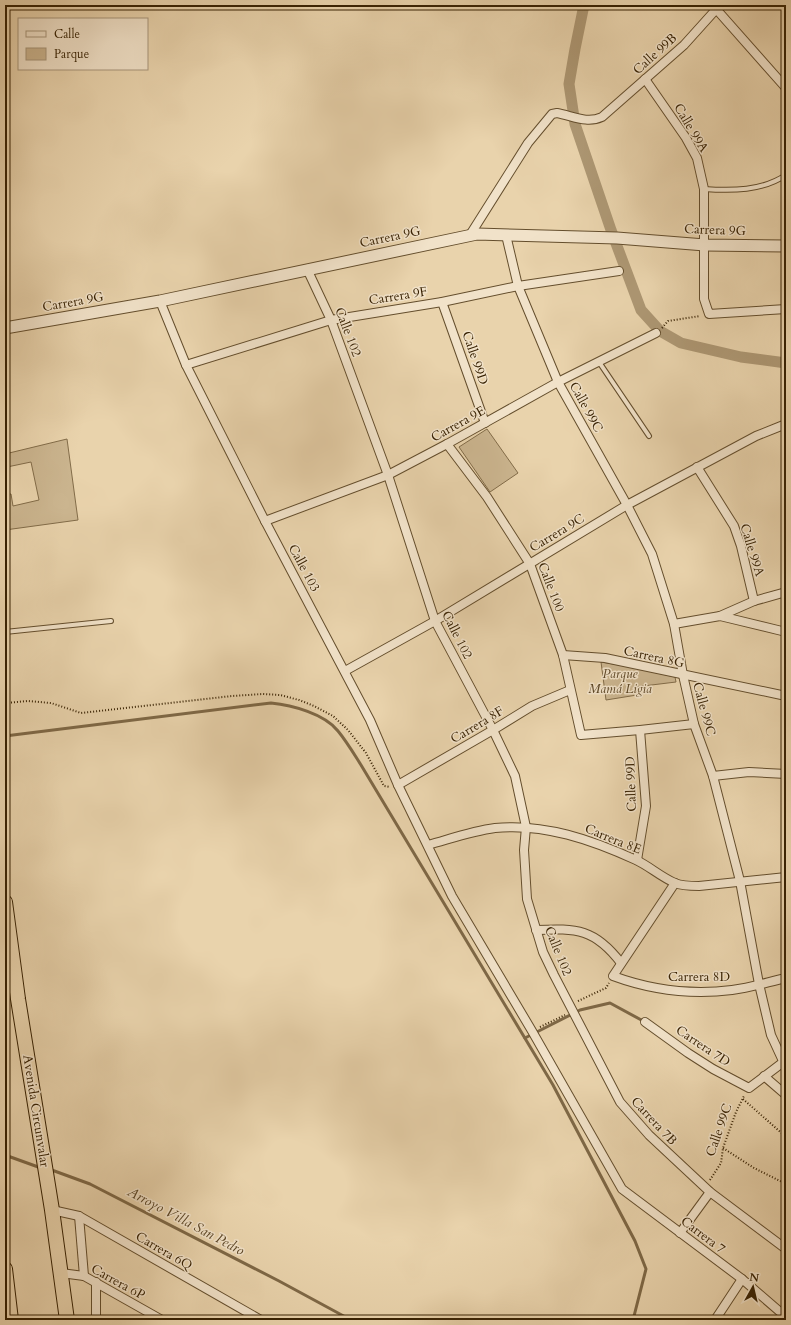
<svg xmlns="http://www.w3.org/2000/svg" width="791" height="1325" viewBox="0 0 791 1325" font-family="Cardo,serif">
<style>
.green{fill:#cbb58f;stroke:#826c49}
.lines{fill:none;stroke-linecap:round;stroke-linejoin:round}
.stream{stroke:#7e6846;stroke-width:3}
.canal{stroke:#ad9773;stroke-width:11}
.service-casing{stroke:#644e2d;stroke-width:6}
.minor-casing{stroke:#644e2d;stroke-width:10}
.tertiary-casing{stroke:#644e2d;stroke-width:13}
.trunk-casing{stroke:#382203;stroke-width:16}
.path{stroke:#382203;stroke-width:2;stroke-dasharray:1 2;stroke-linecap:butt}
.service{stroke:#f1e2c9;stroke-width:4}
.minor{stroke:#f1e2c9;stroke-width:8}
.tertiary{stroke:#f1e2c9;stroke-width:11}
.trunk{stroke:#e9d3ac;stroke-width:14}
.labels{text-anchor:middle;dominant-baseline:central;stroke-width:3;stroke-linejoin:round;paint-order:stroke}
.street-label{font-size:13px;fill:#382203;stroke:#f1e2c9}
.park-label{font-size:13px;font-style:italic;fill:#5d4726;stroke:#f1e2c9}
.water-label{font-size:14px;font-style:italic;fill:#5b4525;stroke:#f1e2c9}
</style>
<rect width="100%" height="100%" fill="#e9d3ac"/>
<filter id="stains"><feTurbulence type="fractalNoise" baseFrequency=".005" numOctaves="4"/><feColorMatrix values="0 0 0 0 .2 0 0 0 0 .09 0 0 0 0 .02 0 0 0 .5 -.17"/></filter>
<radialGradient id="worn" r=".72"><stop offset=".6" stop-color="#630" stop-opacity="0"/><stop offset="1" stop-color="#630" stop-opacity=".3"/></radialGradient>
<!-- green -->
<g class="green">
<polygon points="487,429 518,473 490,492 459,447"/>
<polygon points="67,439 78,520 5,530 5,494 11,494 13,506 39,500 31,462 7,467 9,483 5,484 5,454"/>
<polygon points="601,662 631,667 675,677 676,682 635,687 637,695 606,700"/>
</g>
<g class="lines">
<!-- stream -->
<g class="stream">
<path d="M5,736L271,703C292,705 325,714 338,731C347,742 354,754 361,765L553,1085L635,1241L646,1269L633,1320"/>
<polyline points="525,1038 580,1010 610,1003 645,1022"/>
<polyline points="5,1155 41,1168"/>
<polyline points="49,1169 90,1184 279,1281 351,1320"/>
</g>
<!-- canal -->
<polyline class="canal" points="584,5 575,49 569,84 575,124 611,230 641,310 660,331 681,343 741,357 786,363"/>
<defs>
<g id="service">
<path d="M704,189C732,191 762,191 786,175"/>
<polyline points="599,362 649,436"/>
<polyline points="5,632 111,621"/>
</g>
<g id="minor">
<polyline points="717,10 786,88"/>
<polyline points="645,79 686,138 697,158 704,189 704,299 709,314 786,309"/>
<path d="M470,235L528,143L552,114L557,113C573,116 587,124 602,117L684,45L720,5"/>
<polyline points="506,235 518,286 558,382 627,505 652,554 674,624 683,675 694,724 713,776 740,881 759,984 771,1035 783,1061"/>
<polyline points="307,269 331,320 388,475 435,621 493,730 515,776 526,827 524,850 527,899 543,952 554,975 620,1102 649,1135 710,1192 786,1249"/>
<polyline points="160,301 186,365 265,521 370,720 398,785 452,896 532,1031 622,1189 742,1279 786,1317"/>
<polyline points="442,302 485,423"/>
<polyline points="186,365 331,320 442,302 518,286 619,271"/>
<polyline points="447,444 487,497 530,564 563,655 581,735 640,730 694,724"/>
<polyline points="697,467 734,526 741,546 754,601"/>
<polyline points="265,521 388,475 447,444 558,382 656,333"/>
<polyline points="720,616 754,601 786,592"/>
<polyline points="674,624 720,616 786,632"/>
<polyline points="563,655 605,658 786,696"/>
<polyline points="345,671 435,621 627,505 756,436 786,424"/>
<polyline points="713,776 749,772 786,774"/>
<polyline points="398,785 493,730 532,706 570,690"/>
<path d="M428,845C450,839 472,831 495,828C544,823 592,840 636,860C649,866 661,877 675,883C682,886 691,886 699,886L786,877"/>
<polyline points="637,860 646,806 640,730"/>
<path d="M675,883L613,976C651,990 691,995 732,990C750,988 768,982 786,978"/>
<path d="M536,930C577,928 595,929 621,963"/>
<polyline points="645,1022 688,1053 713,1069 749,1088 786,1060"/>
<polyline points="764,1076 786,1095"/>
<polyline points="52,1210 79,1216 261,1320"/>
<polyline points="79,1216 84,1276"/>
<polyline points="680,1233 710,1192"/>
<polyline points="61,1273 84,1276 162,1320"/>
<polyline points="96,1282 96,1320"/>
<polyline points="715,1320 742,1279"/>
</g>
<polyline id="tertiary" points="5,328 160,301 477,234 617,238 705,245 786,246"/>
<g id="trunk">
<polyline points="5,902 18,999 52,1210 67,1320"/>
<polyline points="5,1269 11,1320"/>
</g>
</defs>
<!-- service casing -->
<use href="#service" class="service-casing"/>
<!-- minor casing -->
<use href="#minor" class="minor-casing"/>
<!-- tertiary casing -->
<use href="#tertiary" class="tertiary-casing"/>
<!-- trunk casing -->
<use href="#trunk" class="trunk-casing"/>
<!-- path -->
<g class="path">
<polyline points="662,328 668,321 700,316"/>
<polyline points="5,703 28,701 51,703 81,713 232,696 263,694 280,695 299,700 314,706 333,716 348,730 366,753 384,786 390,787"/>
<polyline points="578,1001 606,988 609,983"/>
<polyline points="540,1027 565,1015"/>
<polyline points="743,1099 786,1137"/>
<polyline points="723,1148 754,1168 786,1184"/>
<polyline points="710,1180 721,1163 723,1148 736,1112 744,1096"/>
</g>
<!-- service -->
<use href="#service" class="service"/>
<!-- minor -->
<use href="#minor" class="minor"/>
<!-- tertiary -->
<use href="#tertiary" class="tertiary"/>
<!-- trunk -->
<use href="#trunk" class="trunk"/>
</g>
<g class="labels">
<!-- street labels -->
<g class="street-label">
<text transform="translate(655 54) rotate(-42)">Calle 99B</text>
<text transform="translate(691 128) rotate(59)">Calle 99A</text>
<text transform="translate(715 230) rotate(2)">Carrera 9G</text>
<text transform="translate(390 237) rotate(-12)">Carrera 9G</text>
<text transform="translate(398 296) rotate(-9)">Carrera 9F</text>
<text transform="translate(73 302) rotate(-10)">Carrera 9G</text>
<text transform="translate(348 332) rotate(69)">Calle 102</text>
<text transform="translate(475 358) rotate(71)">Calle 99D</text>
<text transform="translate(586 407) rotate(61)">Calle 99C</text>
<text transform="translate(458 424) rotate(-29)">Carrera 9E</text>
<text transform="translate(557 533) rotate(-31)">Carrera 9C</text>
<text transform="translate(752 550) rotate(73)">Calle 99A</text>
<text transform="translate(304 568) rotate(62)">Calle 103</text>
<text transform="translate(551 587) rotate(69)">Calle 100</text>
<text transform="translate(457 635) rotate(63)">Calle 102</text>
<text transform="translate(654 657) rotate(12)">Carrera 8G</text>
<text transform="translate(704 709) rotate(75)">Calle 99C</text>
<text transform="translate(477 725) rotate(-31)">Carrera 8F</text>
<text transform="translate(631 784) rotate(-92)">Calle 99D</text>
<text transform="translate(613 839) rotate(22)">Carrera 8E</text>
<text transform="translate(558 951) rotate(68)">Calle 102</text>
<text x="699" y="977">Carrera 8D</text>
<text transform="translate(703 1046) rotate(34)">Carrera 7D</text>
<text transform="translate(36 1111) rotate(81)">Avenida Circunvalar</text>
<text transform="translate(654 1121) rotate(47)">Carrera 7B</text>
<text transform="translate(719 1130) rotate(-71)">Calle 99C</text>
<text transform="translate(703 1235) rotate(37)">Carrera 7</text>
<text transform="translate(164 1251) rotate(30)">Carrera 6Q</text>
<text transform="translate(118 1282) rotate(29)">Carrera 6P</text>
</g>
<!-- park labels -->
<g class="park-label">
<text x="620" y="674">Parque<tspan x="620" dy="15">Mamá Ligia</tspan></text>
</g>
<!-- water labels -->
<g class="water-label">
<text transform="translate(186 1221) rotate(28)">Arroyo Villa San Pedro</text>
</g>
</g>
<!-- margin -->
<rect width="791" height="1325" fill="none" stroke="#e9d3ac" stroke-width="20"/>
<rect x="6" y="6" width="779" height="1313" fill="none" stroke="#382203" stroke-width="2"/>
<rect x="10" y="10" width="771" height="1305" fill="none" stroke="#382203"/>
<!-- legend -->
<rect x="18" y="18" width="130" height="52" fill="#f1e2c9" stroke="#a7957a"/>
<rect x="26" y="31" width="20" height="6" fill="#f1e2c9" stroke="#a7957a"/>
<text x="54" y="38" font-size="12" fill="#382203">Calle</text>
<rect x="26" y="48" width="20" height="12" fill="#cbb58f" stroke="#a7957a"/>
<text x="54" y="58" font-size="12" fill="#382203">Parque</text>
<!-- north arrow -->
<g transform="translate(753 1287) rotate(8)" stroke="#f1e2c9" stroke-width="3" paint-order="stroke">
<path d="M0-3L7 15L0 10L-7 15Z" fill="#382203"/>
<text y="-6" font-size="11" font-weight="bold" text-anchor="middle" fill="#382203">N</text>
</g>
<rect width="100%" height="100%" filter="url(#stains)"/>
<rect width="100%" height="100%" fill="url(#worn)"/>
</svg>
